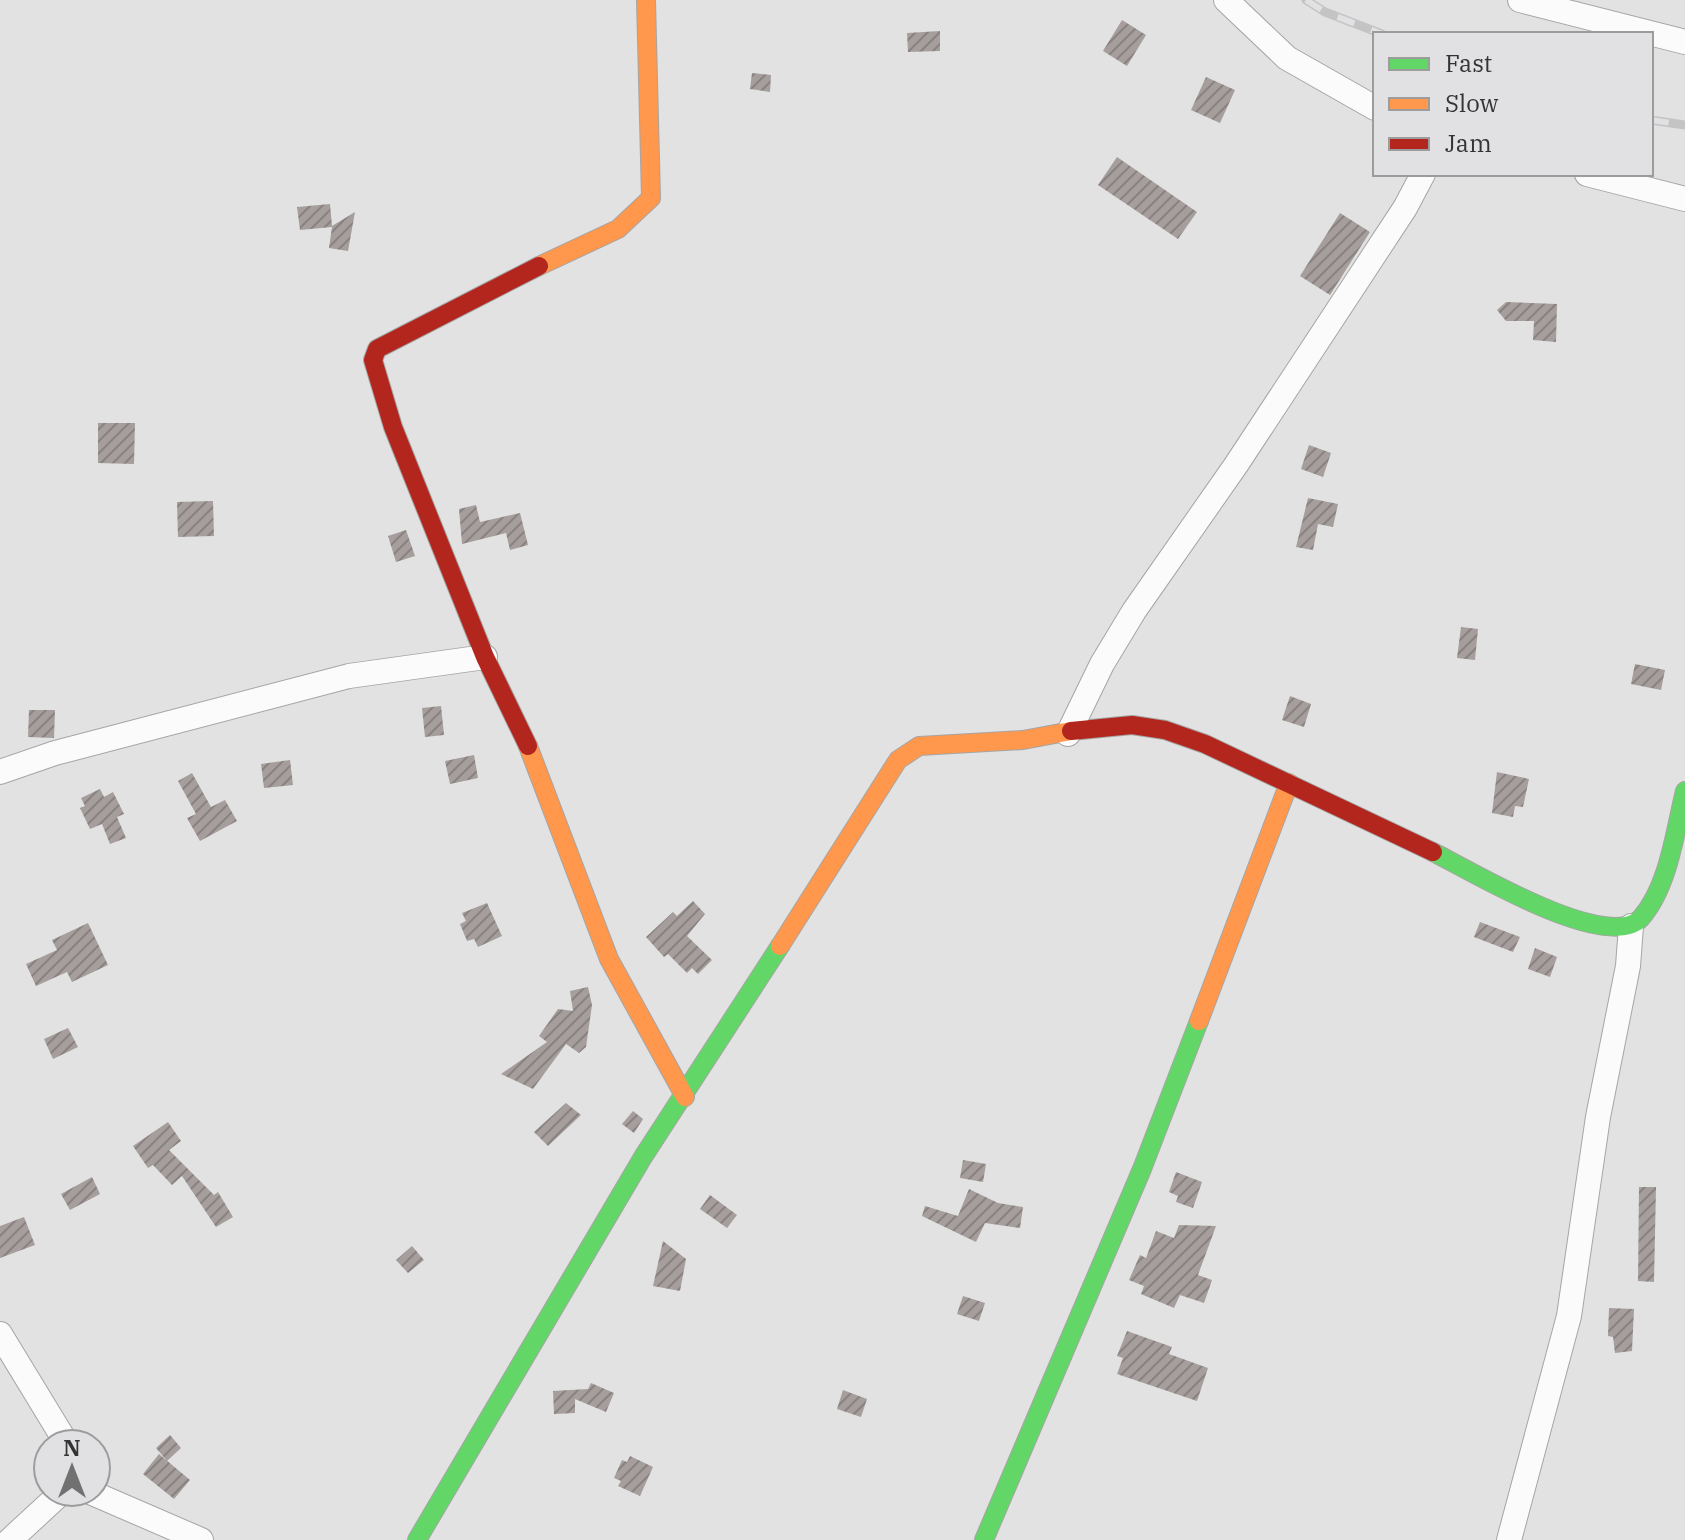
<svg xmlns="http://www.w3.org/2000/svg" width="1685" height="1540" viewBox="0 0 1685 1540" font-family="'IBM Plex Serif',serif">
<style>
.building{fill:url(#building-hatch)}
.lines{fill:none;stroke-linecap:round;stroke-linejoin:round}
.street-casing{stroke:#a5a5a5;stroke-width:26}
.fast-casing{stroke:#a5a5a5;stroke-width:20}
.slow-casing{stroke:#a5a5a5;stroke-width:20}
.jam-casing{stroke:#a5a5a5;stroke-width:20}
.street{stroke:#fbfbfb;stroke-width:24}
.fast{stroke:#63d668;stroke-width:18}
.slow{stroke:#ff974d;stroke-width:18}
.jam{stroke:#b3261e;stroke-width:18}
.rail-casing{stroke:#c4c4c5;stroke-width:9}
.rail{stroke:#e1e1e3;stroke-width:6;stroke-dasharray:18;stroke-linecap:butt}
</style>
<defs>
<pattern id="building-hatch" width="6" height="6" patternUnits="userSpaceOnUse" patternTransform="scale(2)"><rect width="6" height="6" fill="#a69e9c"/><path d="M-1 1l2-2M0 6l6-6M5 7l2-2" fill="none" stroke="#888280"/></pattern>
</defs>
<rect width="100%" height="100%" fill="#e2e2e2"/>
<!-- building -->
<g class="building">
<polygon points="1122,20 1146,35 1127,66 1103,51"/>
<polygon points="940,31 940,51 908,52 907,33"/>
<polygon points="752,73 771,75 770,92 750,89"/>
<polygon points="1206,77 1235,90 1220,123 1191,110"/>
<polygon points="1117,157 1197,212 1178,239 1098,185"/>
<polygon points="330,204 332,226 355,212 348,251 329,248 332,227 300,230 297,207"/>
<polygon points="1340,213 1370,232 1330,295 1300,276"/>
<polygon points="1506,302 1557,304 1556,342 1533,340 1534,321 1506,321 1497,310"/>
<polygon points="98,423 135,423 134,464 98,463"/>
<polygon points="1309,445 1331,453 1323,477 1301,469"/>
<polygon points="1308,498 1338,504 1333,527 1318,524 1313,550 1296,547"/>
<polygon points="213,501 214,536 178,537 177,502"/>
<polygon points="476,505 480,522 520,513 528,545 510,550 506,533 462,544 459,509"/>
<polygon points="406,530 415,556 396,562 388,536"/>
<polygon points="1461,627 1478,629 1475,660 1457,658"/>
<polygon points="1635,664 1665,670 1661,690 1631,684"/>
<polygon points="1290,696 1311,704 1304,727 1282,720"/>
<polygon points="441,706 444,735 425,737 422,708"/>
<polygon points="29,710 55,710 54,738 28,737"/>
<polygon points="474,755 478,778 450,784 445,761"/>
<polygon points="290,760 293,785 264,788 261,764"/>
<polygon points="1497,772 1529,779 1523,807 1515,806 1513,817 1492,813"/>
<polygon points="192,773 211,807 225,800 237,821 200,841 187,818 196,814 178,781"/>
<polygon points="100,789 104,797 113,792 124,814 117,817 126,838 110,844 102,824 90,829 80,808 85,806 81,798"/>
<polygon points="693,901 705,914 687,936 712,960 698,974 692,968 687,973 668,954 664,957 646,937 673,912 677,916"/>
<polygon points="487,903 502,936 478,947 474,939 467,941 460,924 466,921 462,913"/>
<polygon points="1480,922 1520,937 1513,952 1474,937"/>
<polygon points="88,923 108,965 72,982 67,972 36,986 26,964 57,950 52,940"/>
<polygon points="1535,948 1557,957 1550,977 1528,969"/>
<polygon points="588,987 592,1005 586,1047 579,1053 566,1044 533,1089 501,1074 547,1042 539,1036 558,1009 573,1011 570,991"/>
<polygon points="68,1028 78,1047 53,1059 44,1039"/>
<polygon points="566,1103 581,1115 548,1146 534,1132"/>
<polygon points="633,1111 643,1119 634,1133 622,1124"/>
<polygon points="168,1122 181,1141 169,1150 214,1195 218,1192 233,1217 216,1227 182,1176 172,1185 153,1165 148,1168 133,1146"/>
<polygon points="963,1160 986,1164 983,1182 960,1178"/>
<polygon points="1176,1172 1202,1182 1193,1208 1176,1202 1178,1196 1169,1192"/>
<polygon points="92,1177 100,1194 70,1210 61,1194"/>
<polygon points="1639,1187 1656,1187 1654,1282 1638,1281"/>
<polygon points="969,1189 998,1203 1023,1207 1020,1228 985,1223 976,1242 922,1216 925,1206 958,1216"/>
<polygon points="710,1195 737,1215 727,1228 700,1209"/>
<polygon points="24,1217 35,1245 0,1258 0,1226"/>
<polygon points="1179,1225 1216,1226 1198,1275 1212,1280 1204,1303 1180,1295 1174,1308 1141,1294 1144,1286 1129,1280 1140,1255 1146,1258 1156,1231 1174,1238"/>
<polygon points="663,1241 686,1259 680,1291 653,1286"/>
<polygon points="412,1246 424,1260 408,1273 396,1260"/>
<polygon points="963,1296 985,1303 979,1321 957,1314"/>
<polygon points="1609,1308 1634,1309 1632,1351 1615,1353 1613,1337 1608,1336"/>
<polygon points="1127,1331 1172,1347 1169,1354 1208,1368 1197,1401 1117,1374 1123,1358 1117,1356"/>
<polygon points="591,1383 614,1393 606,1412 575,1399 575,1413 554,1414 553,1391 588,1389"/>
<polygon points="843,1390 867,1399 861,1417 837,1409"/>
<polygon points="170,1435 181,1448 167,1461 156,1448"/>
<polygon points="159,1454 190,1480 174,1499 143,1474"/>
<polygon points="630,1456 653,1467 640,1496 618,1486 621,1481 614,1478 622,1460 627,1462"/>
</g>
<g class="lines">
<defs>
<g id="street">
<polyline points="1226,0 1287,58 1375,108"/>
<polyline points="1520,0 1685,42"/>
<polyline points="1587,174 1685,199"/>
<polyline points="1068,734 1102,664 1134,611 1236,465 1405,208 1423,174"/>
<polyline points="0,772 55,753 349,676 485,657"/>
<polyline points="0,1334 67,1444"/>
<polyline points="90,1492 201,1540"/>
<polyline points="10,1540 62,1492"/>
<polyline points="1509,1540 1569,1316 1598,1117 1628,966 1631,926"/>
</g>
<g id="fast">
<path d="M1433,852C1469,870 1608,954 1641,918C1669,886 1675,831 1685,791"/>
<polyline points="417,1540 643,1157 780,946"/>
<polyline points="984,1540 1142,1169 1199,1021"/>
</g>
<g id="slow">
<polyline points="539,266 618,229 651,198 646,0"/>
<polyline points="528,746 609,959 685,1097"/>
<polyline points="780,946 898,760 919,746 1023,740 1071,731"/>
<polyline points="1199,1021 1289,783"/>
</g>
<g id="jam">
<polyline points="1071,731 1132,725 1165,730 1205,744 1433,852"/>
<polyline points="528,746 485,657 393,427 373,360 377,349 539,266"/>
</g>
</defs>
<!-- street casing -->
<use href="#street" class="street-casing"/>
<!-- fast casing -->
<use href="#fast" class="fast-casing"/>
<!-- slow casing -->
<use href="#slow" class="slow-casing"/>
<!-- jam casing -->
<use href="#jam" class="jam-casing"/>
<!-- street -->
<use href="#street" class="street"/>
<!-- fast -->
<use href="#fast" class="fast"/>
<!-- slow -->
<use href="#slow" class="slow"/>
<!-- jam -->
<use href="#jam" class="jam"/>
<defs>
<g id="rail">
<polyline points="1306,0 1325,12 1382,34"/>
<polyline points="1651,120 1685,125"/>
</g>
</defs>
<!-- rail casing -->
<use href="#rail" class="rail-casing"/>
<!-- rail -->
<use href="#rail" class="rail"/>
</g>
<!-- legend -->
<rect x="1373" y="32" width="280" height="144" fill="#e1e1e3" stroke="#9c9c9d" stroke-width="2"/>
<rect x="1389" y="58" width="40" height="12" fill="#63d668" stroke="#9c9c9d" stroke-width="2"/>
<text x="1445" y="72" font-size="24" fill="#343435">Fast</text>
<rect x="1389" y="98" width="40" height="12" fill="#ff974d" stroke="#9c9c9d" stroke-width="2"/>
<text x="1445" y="112" font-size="24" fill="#343435">Slow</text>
<rect x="1389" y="138" width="40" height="12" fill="#b3261e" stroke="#9c9c9d" stroke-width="2"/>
<text x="1445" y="152" font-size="24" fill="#343435">Jam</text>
<!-- north arrow -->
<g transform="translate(72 1468)"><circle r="38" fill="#e1e1e3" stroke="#9c9c9d" stroke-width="2"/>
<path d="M0-6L14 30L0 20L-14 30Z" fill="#717172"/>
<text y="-12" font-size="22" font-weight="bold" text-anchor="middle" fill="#343435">N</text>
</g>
</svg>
